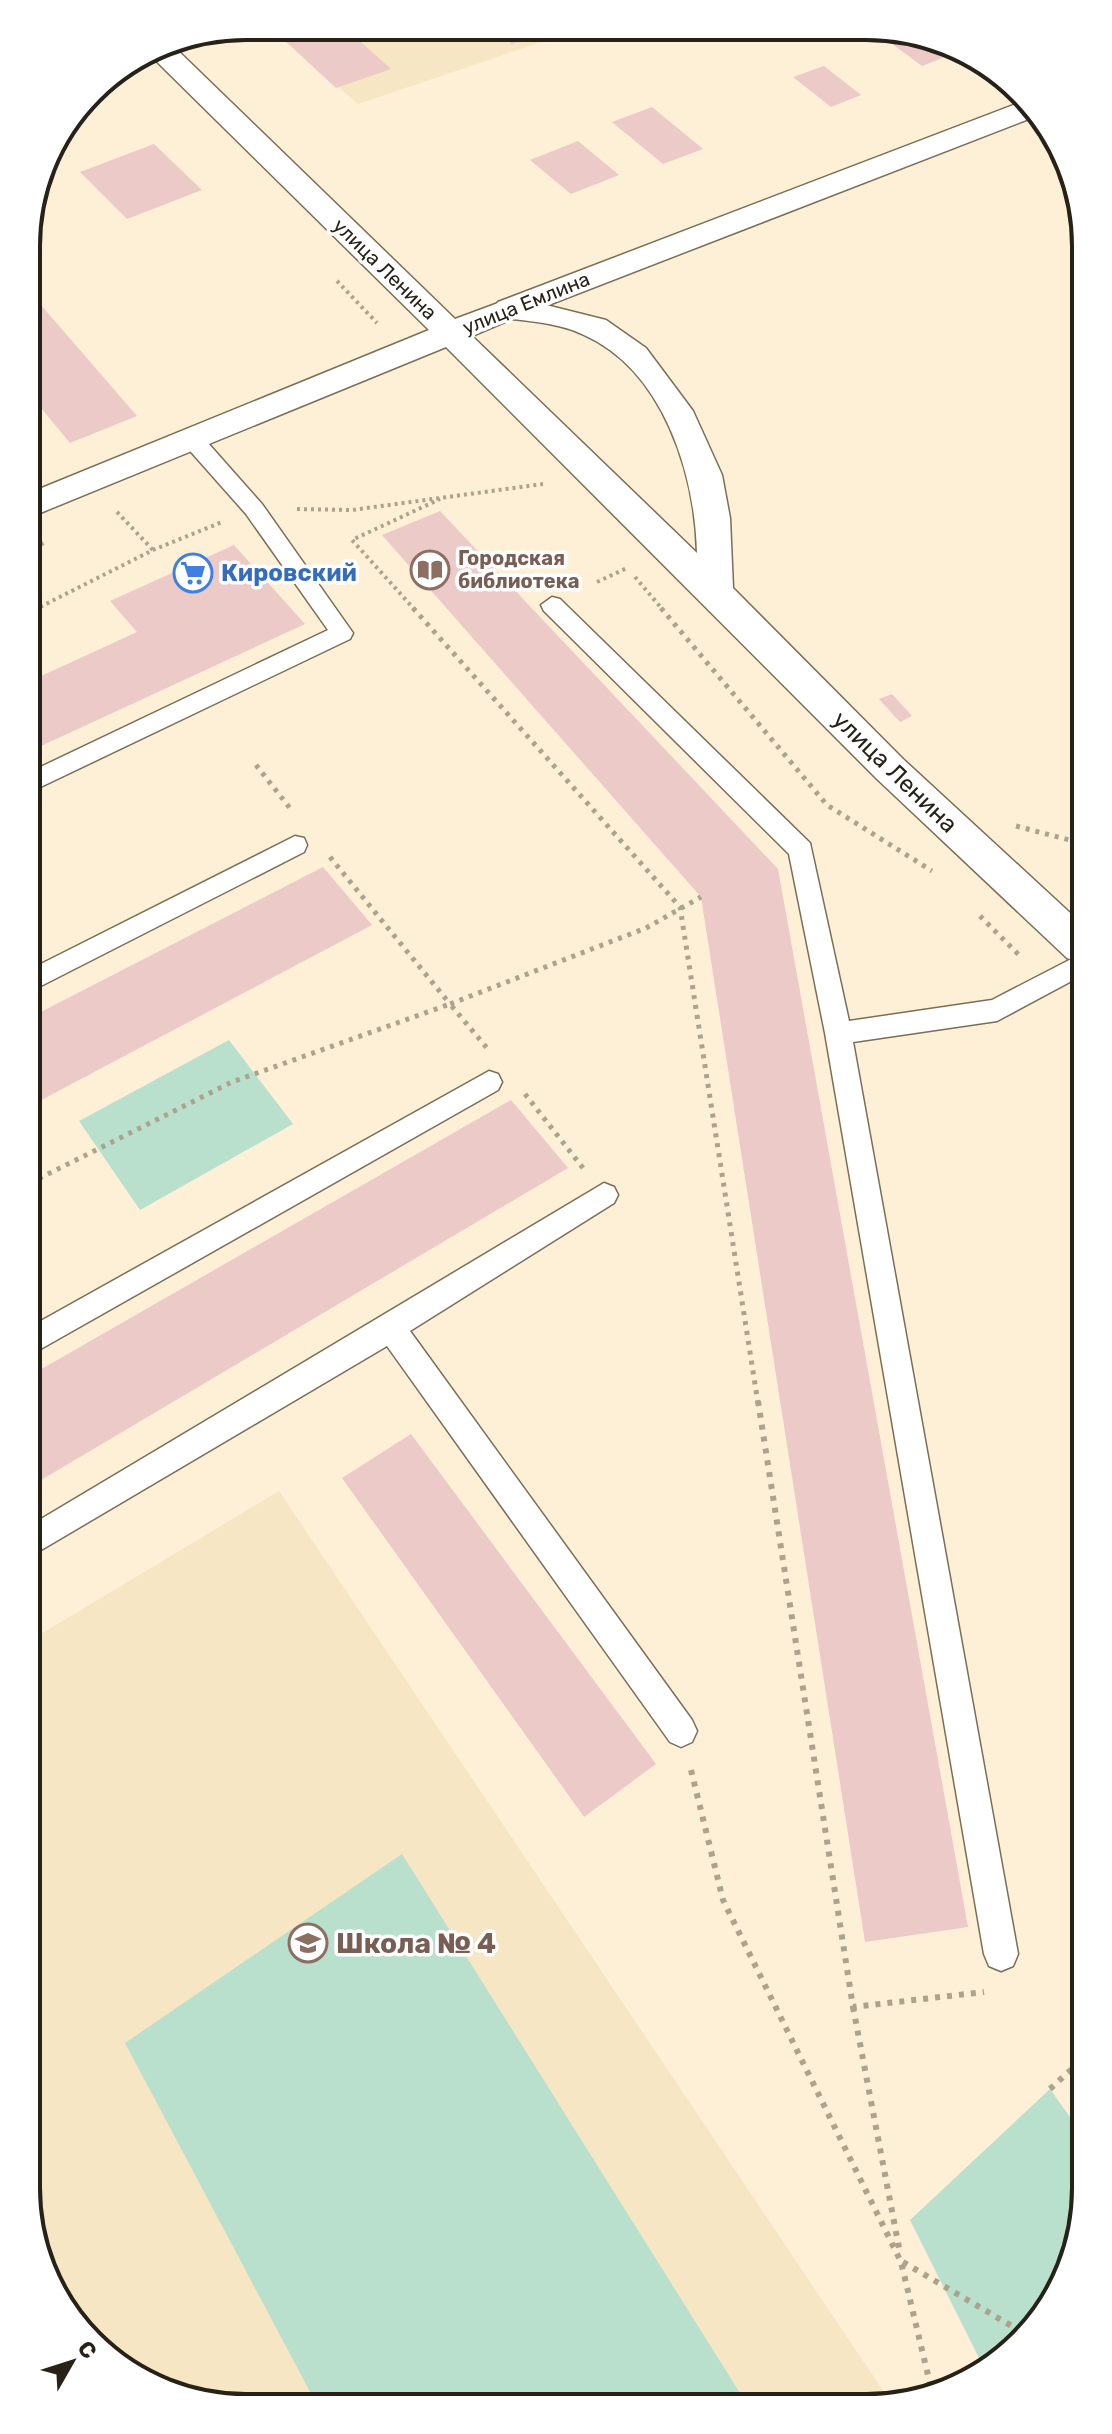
<svg xmlns="http://www.w3.org/2000/svg" width="1112" height="2434" viewBox="0 0 1112 2434" font-family="Rubik,sans-serif">
<style>
.built{fill:#f6e6c4}
.green{fill:#b9dfcd}
.building{fill:#ebcac8}
.lines{fill:none;stroke-linecap:round;stroke-linejoin:round}
.service-casing{stroke:#7a6e57;stroke-width:3}
.minor-casing{stroke:#7a6e57;stroke-width:3}
.tertiary-casing{stroke:#7a6e57;stroke-width:3}
.path-far2{stroke:#aca28e;stroke-width:4;stroke-dasharray:3 4;stroke-linecap:butt}
.path-far1{stroke:#aca28e;stroke-width:5;stroke-dasharray:4 6;stroke-linecap:butt}
.path{stroke:#aca28e;stroke-width:6;stroke-dasharray:5 7;stroke-linecap:butt}
.service{fill:#fff;fill-rule:evenodd}
.minor{fill:#fff;fill-rule:evenodd}
.tertiary{fill:#fff;fill-rule:evenodd}
.labels{text-anchor:middle;dominant-baseline:central;stroke-width:7;stroke-linejoin:round;paint-order:stroke}
.far-street-label{font-size:20px;fill:#272218;stroke:#fff}
.far-education-label{font-size:20px;font-weight:bold;fill:#785e54;stroke:#fff;text-anchor:start}
.shop-label{font-size:24px;font-weight:bold;fill:#366cbe;stroke:#fff;text-anchor:start}
.street-label{font-size:24px;fill:#272218;stroke:#fff}
.near-education-label{font-size:28px;font-weight:bold;fill:#785e54;stroke:#fff;text-anchor:start}
.rim{fill:none;stroke:#272218;stroke-width:4}
</style>
<rect width="100%" height="100%" fill="#fdf0d6"/>
<!-- built -->
<g class="built">
<polygon points="268,26 583,28 358,104"/>
<polygon points="279,1491 890,2401 204,2404 101,2353 34,2245 31,1640"/>
</g>
<!-- green -->
<g class="green">
<polygon points="229,1040 293,1124 140,1210 79,1121"/>
<polygon points="402,1854 745,2401 316,2403 125,2043"/>
<polygon points="1050,2089 1085,2138 1085,2202 1040,2322 986,2372 910,2220"/>
</g>
<!-- building -->
<g class="building">
<polygon points="269,26 344,27 391,69 336,88"/>
<polygon points="493,28 556,28 512,44"/>
<polygon points="912,32 935,43 955,53 922,66 888,41"/>
<polygon points="824,66 861,95 831,107 793,77"/>
<polygon points="652,107 703,149 663,164 612,122"/>
<polygon points="578,141 619,175 571,194 530,160"/>
<polygon points="154,144 202,190 127,219 80,172"/>
<polygon points="27,289 40,304 137,416 70,443 27,391"/>
<polygon points="440,511 778,869 968,1927 865,1942 701,897 382,535"/>
<polygon points="234,545 305,624 28,752 28,682 137,632 110,601"/>
<polygon points="892,694 912,716 900,722 879,699"/>
<polygon points="323,867 372,925 30,1106 29,1018"/>
<polygon points="511,1100 568,1168 31,1486 31,1375"/>
<polygon points="411,1434 656,1764 584,1817 342,1478"/>
</g>
<g class="lines">
<defs>
<g id="service">
<polygon points="192,432 200,434 262,504 353,633 350,639 28,793 28,773 328,630 246,514 184,444 181,439"/>
<polygon points="552,597 560,599 810,843 849,1021 992,1000 1081,954 1081,976 997,1021 853,1042 1018,1954 1013,1966 1001,1971 989,1966 984,1954 825,1033 789,854 544,611 541,605"/>
<polygon points="295,836 304,838 307,845 304,852 29,992 29,970"/>
<polygon points="489,1071 498,1074 502,1082 498,1090 30,1355 30,1327"/>
<polygon points="604,1183 614,1187 618,1195 614,1203 410,1331 692,1720 697,1731 692,1742 681,1747 670,1742 387,1346 31,1556 31,1525"/>
</g>
<polygon id="minor" points="1024,101 1034,117 520,316 509,319 498,316 493,309 498,302"/>
<path id="tertiary" d="M168,41L455,319L509,299L538,303L606,320L646,348L693,411L722,475L730,518L733,588L903,759L1081,923V963L1067,958L877,779L446,347L28,518L27,494L429,330L147,52ZM512,319C537,322 562,324 584,335C664,371 695,474 697,553L472,336Z"/>
</defs>
<!-- service casing -->
<use href="#service" class="service-casing"/>
<!-- minor casing -->
<use href="#minor" class="minor-casing"/>
<!-- tertiary casing -->
<use href="#tertiary" class="tertiary-casing"/>
<!-- path-far2 -->
<g class="path-far2">
<polyline points="337,281 377,323"/>
<polyline points="297,509 352,510 543,484"/>
<polyline points="117,512 153,550"/>
<polyline points="28,550 44,543"/>
<polyline points="635,577 663,610"/>
<polyline points="597,582 627,568"/>
<polyline points="34,610 153,550 222,522"/>
<polyline points="415,610 352,540 440,499"/>
</g>
<!-- path-far1 -->
<g class="path-far1">
<polyline points="413,608 680,907 758,1403"/>
<polyline points="661,608 827,805 932,871"/>
<polyline points="28,613 38,608"/>
<polyline points="256,765 293,812"/>
<polyline points="1016,826 1081,843"/>
<polyline points="330,857 450,1004 646,928 701,897"/>
<polyline points="980,916 1021,957"/>
<polyline points="1073,1009 1081,1017"/>
<polyline points="525,1094 583,1168"/>
<polyline points="30,1183 232,1082 450,1004 487,1048"/>
</g>
<!-- path -->
<g class="path">
<polyline points="758,1401 853,2007 984,1992"/>
<polyline points="691,1770 723,1900 901,2262 933,2396"/>
<polyline points="853,2007 900,2253"/>
<polyline points="1050,2089 1085,2057"/>
<polyline points="903,2262 1027,2335"/>
</g>
<!-- service -->
<use href="#service" class="service"/>
<!-- minor -->
<use href="#minor" class="minor"/>
<!-- tertiary -->
<use href="#tertiary" class="tertiary"/>
</g>
<!-- icons -->
<defs>
<symbol id="library-ring" viewBox="-11 -11 22 22"><circle r="9.5" fill="#fff" stroke="#8d6e63" stroke-width="1.5"/><path d="M-6-4Q-3-5.5-.7-3.5V5Q-3 3-6 4ZM6-4Q3-5.5 .7-3.5V5Q3 3 6 4Z" fill="#8d6e63"/></symbol>
<symbol id="supermarket-ring" viewBox="-11 -11 22 22"><circle r="9.5" fill="#fff" stroke="#3f7fe0" stroke-width="1.5"/><path d="M-6-5.5h2.5l.6 2H6L4.5 2H-2.5L-4.4-4H-6ZM-1.5 3.2a1.3 1.3 0 1 0 .1 0ZM3 3.2a1.3 1.3 0 1 0 .1 0Z" fill="#3f7fe0"/></symbol>
<symbol id="school-ring" viewBox="-11 -11 22 22"><circle r="9.5" fill="#fff" stroke="#8d6e63" stroke-width="1.5"/><path d="M0-5L7-2L0 1L-7-2ZM-4 1L0 2.5L4 1V4Q0 6-4 4Z" fill="#8d6e63"/></symbol>
</defs>
<g fill-rule="evenodd">
<use href="#library-ring" x="408" y="548" width="44" height="44"/>
<use href="#supermarket-ring" x="171" y="551" width="44" height="44"/>
<use href="#school-ring" x="286" y="1921" width="44" height="44"/>
</g>
<g class="labels">
<!-- far-street labels -->
<g class="far-street-label">
<text transform="translate(385 269) rotate(44)">улица Ленина</text>
<text transform="translate(526 303) rotate(-22)">улица Емлина</text>
</g>
<!-- far-education labels -->
<g class="far-education-label">
<text x="458" y="558">Городская<tspan x="458" dy="23">библиотека</tspan></text>
</g>
<!-- shop labels -->
<g class="shop-label">
<text x="221" y="573">Кировский</text>
</g>
<!-- street labels -->
<g class="street-label">
<text transform="translate(895 772) rotate(44)">улица Ленина</text>
</g>
<!-- near-education labels -->
<g class="near-education-label">
<text x="336" y="1943">Школа № 4</text>
</g>
</g>
<!-- crop -->
<path d="M0 0H1112V2434H0ZM246 40H866A206 206 0 0 1 1072 246V2188A206 206 0 0 1 866 2394H246A206 206 0 0 1 40 2188V246A206 206 0 0 1 246 40Z" fill="#fff" fill-rule="evenodd"/>
<path class="rim" d="M246 40H866A206 206 0 0 1 1072 246V2188A206 206 0 0 1 866 2394H246A206 206 0 0 1 40 2188V246A206 206 0 0 1 246 40Z"/>
<!-- north arrow -->
<g transform="translate(72 2362) rotate(51)" stroke="#ffffff" stroke-width="6" paint-order="stroke">
<path d="M0-6L14 30L0 20L-14 30Z" fill="#272218"/>
<text y="-12" font-size="22" font-weight="bold" text-anchor="middle" fill="#272218">С</text>
</g>
</svg>
